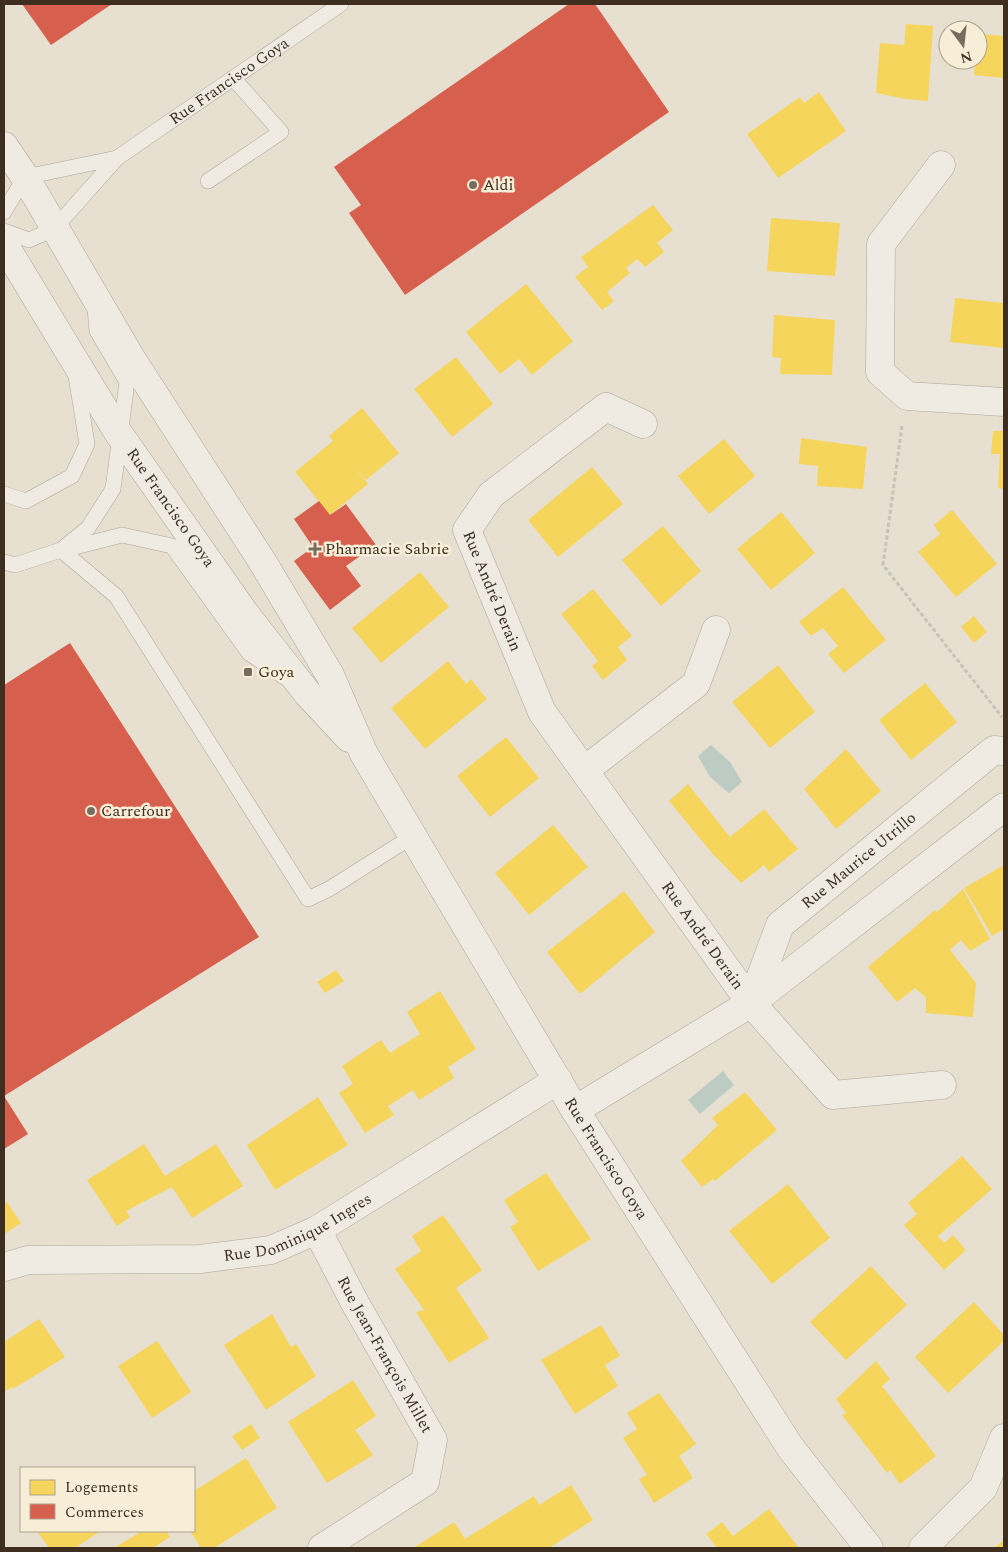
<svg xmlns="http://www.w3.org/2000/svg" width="1008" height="1552" viewBox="0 0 1008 1552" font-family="Spectral,serif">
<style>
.water{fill:#bcccc2}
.homes{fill:#f6d55c}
.shops{fill:#d6604d}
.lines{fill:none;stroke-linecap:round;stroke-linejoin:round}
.lane-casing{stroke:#ada599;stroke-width:16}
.street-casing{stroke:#ada599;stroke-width:29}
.path{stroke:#c8c2b9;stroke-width:3;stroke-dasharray:4 2.5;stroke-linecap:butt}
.lane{stroke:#efebe3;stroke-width:15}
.street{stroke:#efebe3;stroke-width:28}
.poi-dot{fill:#786c5e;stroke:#f7eed8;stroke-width:2}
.labels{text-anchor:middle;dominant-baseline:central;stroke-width:5;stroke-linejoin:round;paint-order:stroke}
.street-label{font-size:16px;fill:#3d2e20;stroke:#f7eed8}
.poi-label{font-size:16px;fill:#3d2e20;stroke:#f7eed8;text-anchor:start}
</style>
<rect width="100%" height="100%" fill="#e7e0d1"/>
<!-- water -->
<g class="water">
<polygon points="711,745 730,762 742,782 729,793 710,777 698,756"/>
<polygon points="723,1071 734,1085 700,1114 688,1100"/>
</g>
<!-- homes -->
<g class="homes">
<polygon points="906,24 933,26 928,101 906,99 876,93 880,43 904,45"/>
<polygon points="978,34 1004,36 1004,78 974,75 975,60 978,60"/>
<polygon points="819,92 846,131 778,178 747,134 800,97 804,103"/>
<polygon points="653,205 673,230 657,243 664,252 645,267 637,259 626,268 630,273 607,292 614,301 602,310 575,277 588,267 581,257"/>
<polygon points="771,218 840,223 835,276 767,271"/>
<polygon points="526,284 573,341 532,375 519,359 500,374 466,332"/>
<polygon points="955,298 1004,303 1004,348 950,342"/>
<polygon points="774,315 835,320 832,375 780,374 781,358 772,357"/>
<polygon points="456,357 493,404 452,437 414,389"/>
<polygon points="362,408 399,453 366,480 355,468 368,484 330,515 295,472 333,441 329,436"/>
<polygon points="993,431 1004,431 1004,489 998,488 1000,454 991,454"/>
<polygon points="801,438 867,447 863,489 817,486 818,466 799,464"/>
<polygon points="724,439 755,476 709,514 678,476"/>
<polygon points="592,467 623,504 558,557 528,520"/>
<polygon points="952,510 997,564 956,597 918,552 940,534 934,525"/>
<polygon points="781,512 815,553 771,590 737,549"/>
<polygon points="663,526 701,571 661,606 622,560"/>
<polygon points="420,572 449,607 381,663 352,628"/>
<polygon points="843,587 886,640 844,673 828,654 838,646 823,628 811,636 799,622"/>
<polygon points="593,589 632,636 618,647 627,660 603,680 592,666 598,661 561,614"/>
<polygon points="974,616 987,632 974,643 961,627"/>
<polygon points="448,661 466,684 471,679 487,699 425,749 391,708"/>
<polygon points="778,665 815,712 770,748 732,702"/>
<polygon points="925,683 957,722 911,760 879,720"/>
<polygon points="506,737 539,778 490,817 457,776"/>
<polygon points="846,749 881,791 836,829 804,789"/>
<polygon points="688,784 730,837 764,809 798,849 769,872 764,865 741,883 711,852 669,801"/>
<polygon points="553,825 588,867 529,915 495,873"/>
<polygon points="1004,865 1004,929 992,936 964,888"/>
<polygon points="963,889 990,939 970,951 961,940 950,950 976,983 973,1017 926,1013 926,998 915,988 897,1002 868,967 935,910 937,912"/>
<polygon points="624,891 655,932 580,994 547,952"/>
<polygon points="336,970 344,981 325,993 317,982"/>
<polygon points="440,991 476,1049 448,1067 454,1078 419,1100 413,1090 388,1106 394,1115 365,1133 339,1093 353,1084 342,1066 381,1040 390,1053 420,1034 407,1012"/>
<polygon points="745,1092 777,1130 715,1181 713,1179 702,1187 681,1161 718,1125 712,1118"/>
<polygon points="318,1097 348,1145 275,1190 247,1145"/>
<polygon points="144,1144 165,1176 216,1144 243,1186 192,1218 172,1187 126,1211 130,1217 117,1226 87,1180"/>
<polygon points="962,1156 992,1189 938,1236 944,1243 953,1235 966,1250 944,1270 904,1225 917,1214 908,1203"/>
<polygon points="546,1173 591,1239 538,1271 510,1227 518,1222 504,1200"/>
<polygon points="788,1184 830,1238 772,1284 729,1231"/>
<polygon points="7,1202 21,1223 4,1234 4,1204"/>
<polygon points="443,1215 482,1270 456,1288 489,1338 449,1363 416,1312 424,1310 395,1269 421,1251 412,1236"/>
<polygon points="871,1266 907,1305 846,1360 810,1322"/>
<polygon points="974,1302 1004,1335 1004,1341 948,1393 915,1357"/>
<polygon points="272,1314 291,1347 296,1344 316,1376 266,1410 224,1345"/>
<polygon points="39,1319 65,1357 13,1389 12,1387 4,1392 4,1342"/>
<polygon points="601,1325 620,1356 605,1365 618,1386 575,1414 541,1360"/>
<polygon points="157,1341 191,1392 152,1418 118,1366"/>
<polygon points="876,1361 890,1379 882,1386 936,1456 900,1484 890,1470 887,1473 842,1415 846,1413 836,1399"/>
<polygon points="353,1380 376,1416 355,1430 373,1455 327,1483 288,1422"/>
<polygon points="659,1393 696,1444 679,1456 693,1478 654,1503 639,1479 647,1475 623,1438 637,1429 627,1413"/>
<polygon points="251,1424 260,1438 242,1450 232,1436"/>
<polygon points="246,1458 277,1508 214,1548 201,1548 190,1531 194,1531 194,1491"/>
<polygon points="571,1485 593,1520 549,1548 413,1548 454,1522 465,1539 534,1496 539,1505"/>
<polygon points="769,1509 799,1548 717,1548 706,1534 722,1522 733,1536"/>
<polygon points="37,1531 99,1531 99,1532 75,1548 49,1548"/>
<polygon points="142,1531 166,1531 170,1537 153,1548 114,1548"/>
<polygon points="1004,1540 1004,1548 994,1548"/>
</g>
<!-- shops -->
<g class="shops">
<polygon points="22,4 112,4 51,45"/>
<polygon points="569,4 595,4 669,112 405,295 349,213 361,205 334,167"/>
<polygon points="319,501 330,515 346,504 376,545 346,566 361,586 330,610 294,561 313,547 294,519"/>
<polygon points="70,643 259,937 4,1096 28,1134 4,1149 4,685"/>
</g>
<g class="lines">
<defs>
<g id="lane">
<path id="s1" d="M117,158L341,4"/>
<polyline points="208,181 281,132 233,78"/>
<polyline points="4,212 25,177 117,158 54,229 29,240 4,231"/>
<polyline points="4,494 26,501 72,476 87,444 76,376"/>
<polyline points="67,549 122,535 172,546 249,653 286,678"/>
<polyline points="61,550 116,596 308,899 329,889 413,836"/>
<polyline points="4,562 15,565 61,550 88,528 113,489 127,382 97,331 95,308"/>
</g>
<g id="street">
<path id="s2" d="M4,146L25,177L131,358L262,561L330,675L364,754L575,1110L790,1447L869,1548"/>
<polyline points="941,165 881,244 880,372 907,396 1004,402"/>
<path id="s3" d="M4,244L119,434L246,615L308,694L349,738"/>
<path id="s4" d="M643,424L606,407L491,495L467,530L542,712L751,1003L833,1095L942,1085"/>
<polyline points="585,770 696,684 716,630"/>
<path id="s5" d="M751,1003L780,925L994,750L1004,751"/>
<polyline points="575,1110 751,1003 1004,807"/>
<path id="s6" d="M317,1230L355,1303L433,1440L425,1482L322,1548"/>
<path id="s7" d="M4,1267L28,1260L200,1259L271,1250L317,1230L558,1080"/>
<polyline points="923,1548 983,1488 1004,1438"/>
</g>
</defs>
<!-- lane casing -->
<use href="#lane" class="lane-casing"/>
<!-- street casing -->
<use href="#street" class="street-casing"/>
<!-- path -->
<polyline class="path" points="902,426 883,565 1002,717"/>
<!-- lane -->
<use href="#lane" class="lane"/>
<!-- street -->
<use href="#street" class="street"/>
</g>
<!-- markers -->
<g class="poi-dot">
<circle cx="473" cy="185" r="5"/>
<path d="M312.5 541.5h5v5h5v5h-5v5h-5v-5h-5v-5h5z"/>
<rect x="243" y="667" width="10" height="10" rx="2.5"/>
<circle cx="91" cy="811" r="5"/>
</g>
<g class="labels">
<!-- street labels -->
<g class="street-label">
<text stroke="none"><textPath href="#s1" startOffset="136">Rue Francisco Goya</textPath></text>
<text stroke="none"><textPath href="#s3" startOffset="312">Rue Francisco Goya</textPath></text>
<text stroke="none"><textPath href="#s4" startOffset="294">Rue André Derain</textPath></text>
<text stroke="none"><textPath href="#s5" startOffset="185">Rue Maurice Utrillo</textPath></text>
<text stroke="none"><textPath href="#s4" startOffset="700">Rue André Derain</textPath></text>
<text stroke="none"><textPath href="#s2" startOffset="1179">Rue Francisco Goya</textPath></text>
<text stroke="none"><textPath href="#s7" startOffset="301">Rue Dominique Ingres</textPath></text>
<text stroke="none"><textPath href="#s6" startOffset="142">Rue Jean-François Millet</textPath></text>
</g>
<!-- poi labels -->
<g class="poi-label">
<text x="483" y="185">Aldi</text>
<text x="325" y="549">Pharmacie Sabrie</text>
<text x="258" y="672">Goya</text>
<text x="101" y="811">Carrefour</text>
</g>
</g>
<!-- border -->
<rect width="1008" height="1552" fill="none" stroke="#3d2e20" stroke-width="10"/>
<!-- legend -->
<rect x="20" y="1467" width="175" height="65" fill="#f7eed8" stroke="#ada18e"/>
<rect x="30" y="1480" width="25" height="15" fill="#f6d55c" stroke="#ada18e"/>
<text x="65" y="1492" font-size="15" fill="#3d2e20">Logements</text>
<rect x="30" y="1504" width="25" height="15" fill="#d6604d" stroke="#ada18e"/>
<text x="65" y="1517" font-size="15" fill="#3d2e20">Commerces</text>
<!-- north arrow -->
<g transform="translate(963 45) rotate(165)"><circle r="24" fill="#f7eed8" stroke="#ada18e"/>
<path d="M0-4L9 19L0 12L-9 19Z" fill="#786c5e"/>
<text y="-8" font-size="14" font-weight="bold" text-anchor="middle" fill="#3d2e20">N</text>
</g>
</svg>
